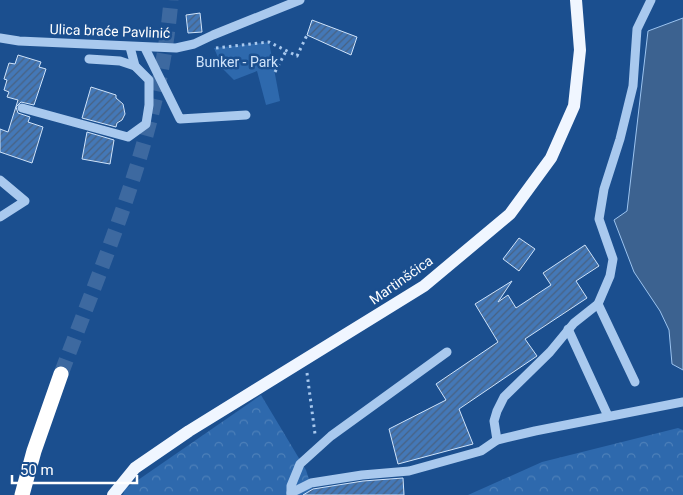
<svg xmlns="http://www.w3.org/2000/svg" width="683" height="495" viewBox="0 0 683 495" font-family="Roboto,sans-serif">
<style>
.forest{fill:url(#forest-crowns)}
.park{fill:#2e69ad}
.water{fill:#3c6290;stroke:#9cc4f0}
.building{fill:url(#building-hatch);stroke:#cfe3fa}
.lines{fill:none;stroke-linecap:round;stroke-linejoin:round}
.highway-tunnel{stroke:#3d69a0;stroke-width:15;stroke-dasharray:15 8;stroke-linecap:butt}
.path{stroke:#a9c9ee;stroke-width:3;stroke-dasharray:2.5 4;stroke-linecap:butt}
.minor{stroke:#a9c9ee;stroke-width:9}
.major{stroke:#f0f6ff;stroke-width:12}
.highway{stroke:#fff;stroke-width:15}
.labels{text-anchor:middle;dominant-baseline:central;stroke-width:5;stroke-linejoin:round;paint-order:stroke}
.street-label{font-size:14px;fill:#fff;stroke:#1b4f8f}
.park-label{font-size:14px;fill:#cfe3fa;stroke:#1b4f8f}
</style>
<defs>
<pattern id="forest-crowns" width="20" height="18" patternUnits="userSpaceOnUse" patternTransform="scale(1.25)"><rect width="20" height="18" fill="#2e69ad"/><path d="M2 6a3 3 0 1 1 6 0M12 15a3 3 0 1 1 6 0" fill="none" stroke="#4d80b9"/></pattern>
<pattern id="building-hatch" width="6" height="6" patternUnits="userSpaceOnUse" patternTransform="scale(1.25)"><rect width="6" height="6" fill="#4478b7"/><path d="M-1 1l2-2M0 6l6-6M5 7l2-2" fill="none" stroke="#486282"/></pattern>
</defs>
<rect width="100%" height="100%" fill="#1b4f8f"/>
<!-- forest -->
<g class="forest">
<polygon points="261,395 306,470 314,495 123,495 125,489"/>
<polygon points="678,428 683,430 683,495 468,495 542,462"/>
</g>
<!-- park -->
<polygon class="park" points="269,42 280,101 266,105 257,71 234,80 223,69 214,48"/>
<!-- water -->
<polygon class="water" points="683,18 683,370 672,364 669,330 660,311 634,272 614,220 627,211 648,31"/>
<!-- building -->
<g class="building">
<polygon points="200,13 202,32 188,33 186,15"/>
<polygon points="312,20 357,37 351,55 307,35"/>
<polygon points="18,55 41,62 39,67 46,69 34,105 21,102 16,107 18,113 30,117 28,122 43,127 32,163 0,152 0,129 8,132 18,100 7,97 9,92 4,90 7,80 4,79 9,63 15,64"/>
<polygon points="91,87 116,95 116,98 123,104 125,114 122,120 117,123 116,127 82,118"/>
<polygon points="87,132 114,140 110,164 82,159"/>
<polygon points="519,238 535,249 519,271 503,259"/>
<polygon points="585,245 599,266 576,281 587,298 525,339 537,356 459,409 473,444 398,464 389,429 446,400 436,384 498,342 475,304 512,281 498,302 508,295 516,308 551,285 543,273"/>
<polygon points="403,478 404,495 303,495 313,489 363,481"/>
</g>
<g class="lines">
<!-- highway-tunnel -->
<path class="highway-tunnel" d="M61,374C107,251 160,133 171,0"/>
<!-- path -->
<g class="path">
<polyline points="216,48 269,42 297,56 307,35"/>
<polyline points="275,72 286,51"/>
<polyline points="307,373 315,434"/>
</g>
<!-- minor -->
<g class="minor">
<polyline points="0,38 19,41 176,48 194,44 213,35 300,0"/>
<polyline points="130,47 135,66"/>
<polyline points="145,48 180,119 246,115"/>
<polyline points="22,108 128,137 146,124 149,105 149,80 135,66 120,61 89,59"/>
<polyline points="0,180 25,201 0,217"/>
<polyline points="598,304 635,382"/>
<polyline points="568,329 608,416"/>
<polyline points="497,440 494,421 497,411 504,397 550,352 574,323 598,304 610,276 613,259 599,219 604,189 620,139 633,86 637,29 651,0"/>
<polyline points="291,493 311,483 362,475 409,471 481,451 497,440 535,431 683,402"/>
<polyline points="291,495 291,486 300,464 331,436 447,352"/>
</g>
<!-- major -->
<polyline class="major" points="113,495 135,468 189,431 424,286 510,214 551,158 574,106 580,50 576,0"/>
<!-- highway -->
<polyline class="highway" points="22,495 34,451 61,374"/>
</g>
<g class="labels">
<!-- street labels -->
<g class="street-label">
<text transform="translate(110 31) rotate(2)">Ulica braće Pavlinić</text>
<text transform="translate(401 280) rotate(-35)">Martinšćica</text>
</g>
<!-- park labels -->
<g class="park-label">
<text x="237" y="62">Bunker - Park</text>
</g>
</g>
<!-- scale -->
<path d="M12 475v8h125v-8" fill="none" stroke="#ffffff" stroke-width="2.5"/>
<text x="20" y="475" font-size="15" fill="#ffffff" stroke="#1b4f8f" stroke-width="4" paint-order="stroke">50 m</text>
</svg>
